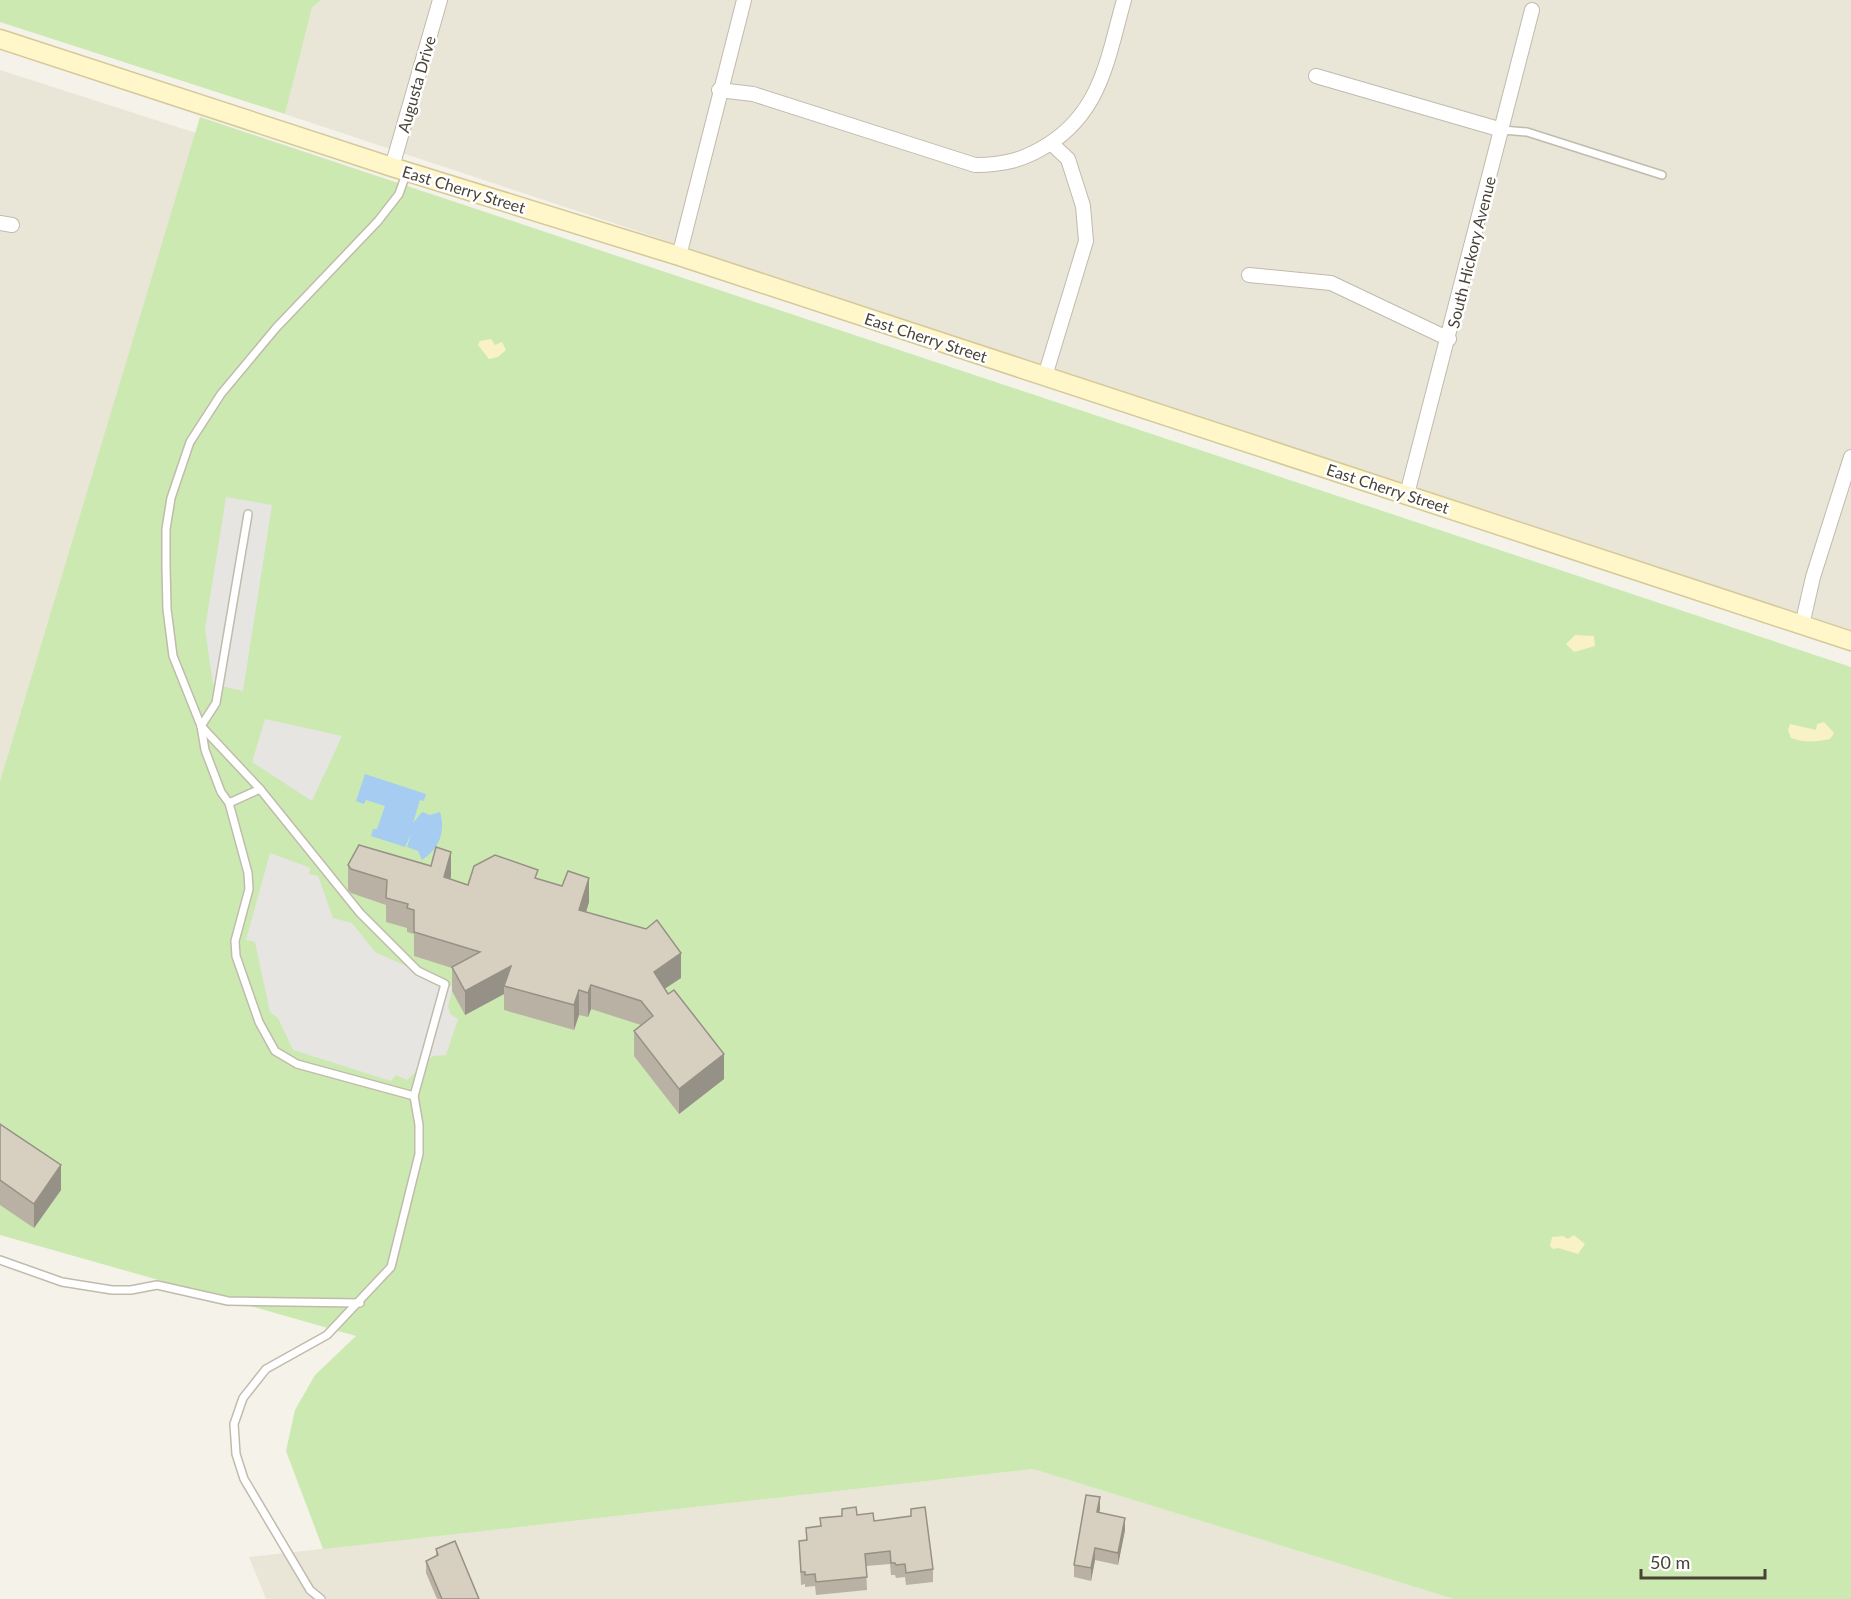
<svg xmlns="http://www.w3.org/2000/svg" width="1851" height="1599" viewBox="0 0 1851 1599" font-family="Lato,sans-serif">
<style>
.residential{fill:#e9e5d7}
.green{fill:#cce9b2}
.sand{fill:#f9f2c6}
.parking{fill:#e6e5e1}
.water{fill:#a6cdf1}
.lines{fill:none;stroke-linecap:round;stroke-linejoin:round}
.lane-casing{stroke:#c1bbac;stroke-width:10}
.street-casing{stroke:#c1bbac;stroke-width:16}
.secondary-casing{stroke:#d5c999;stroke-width:21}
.lane{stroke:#fff;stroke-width:7}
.street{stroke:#fff;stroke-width:14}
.secondary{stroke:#fff6c9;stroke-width:18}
.wall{fill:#b9b2a4}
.shaded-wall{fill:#969186}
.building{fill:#d7cfbf;stroke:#969186;stroke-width:1.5}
.labels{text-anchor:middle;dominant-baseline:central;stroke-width:5;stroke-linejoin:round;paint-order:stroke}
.street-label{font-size:16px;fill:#494337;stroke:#fff}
</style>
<rect width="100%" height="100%" fill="#f5f2e9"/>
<!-- residential -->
<g class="residential">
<polygon points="321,0 1851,0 1851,630 1155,403 285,114 312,8"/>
<polygon points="0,70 196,133 0,781"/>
<polygon points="1033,1469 1454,1599 266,1599 249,1557"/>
</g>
<!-- green -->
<g class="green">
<polygon points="0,0 321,0 312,8 285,114 0,22"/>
<polygon points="200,117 1851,667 1851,1599 1454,1599 1033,1469 323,1549 286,1451 295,1410 315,1375 356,1336 0,1235 0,781"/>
</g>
<!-- sand -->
<g class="sand">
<polygon points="491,339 495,345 502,342 506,350 498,357 489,359 478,345 480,341"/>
<polygon points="1575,635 1594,636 1595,646 1574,652 1566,644"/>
<path d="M1824,722L1834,733L1830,739C1816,742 1805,743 1791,738L1788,730L1790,724L1816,730L1817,724Z"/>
<polygon points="1574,1235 1585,1244 1578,1254 1558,1248 1553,1249 1550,1246 1552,1237 1563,1236 1568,1239"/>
</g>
<!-- parking -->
<g class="parking">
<polygon points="226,497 272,505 243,691 213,684 205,629"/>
<polygon points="265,719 342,736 312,801 252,762"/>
<polygon points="270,853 311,868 308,874 318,876 333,918 352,923 375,952 453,987 448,1006 450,1014 458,1019 446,1055 433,1056 407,1080 396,1075 391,1081 293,1050 278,1018 270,1012 255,942 246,940"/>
</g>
<!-- water -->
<path class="water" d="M365,774L426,794L424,801L420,800L413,823L422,812L430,815L440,812C446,832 439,849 422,860L418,851L407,847L411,834L405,847L371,836L373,829H377L385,806L366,800L364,804L356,801Z"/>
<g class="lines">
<defs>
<g id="lane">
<polyline points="1502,130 1527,132 1662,175"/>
<polyline points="201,726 216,703 248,514"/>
<polyline points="201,726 260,789"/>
<polyline points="229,803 260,789 360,913 418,971 445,984 414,1096 297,1064 275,1051 259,1022 236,956 235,941 249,889 248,873 229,803 221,792 205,750 201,726 173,656 167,609 166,566 166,529 171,498 190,442 221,394 276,328 378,221 399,194 407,171"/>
<polyline points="0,1260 62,1282 112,1290 131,1290 157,1285 228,1301 360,1303"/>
<polyline points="321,1599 310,1590 244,1479 236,1454 234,1424 243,1398 266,1369 327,1335 391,1267 419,1154 419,1125 414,1096"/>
</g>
<g id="street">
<polyline points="1316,76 1502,130"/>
<path d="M719,90L753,94L975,165C1004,165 1024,160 1049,144C1102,110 1108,56 1124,0"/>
<polyline points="392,167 440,0"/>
<polyline points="0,223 12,225"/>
<polyline points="679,256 744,0"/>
<polyline points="1249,275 1331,283 1449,339"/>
<polyline points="1045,376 1086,241 1083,206 1068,159 1051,143"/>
<polyline points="1407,494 1532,10"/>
<polyline points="1802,625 1813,577 1851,457"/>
</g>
<polyline id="secondary" points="0,39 392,167 679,256 1851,641"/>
</defs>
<!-- lane casing -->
<use href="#lane" class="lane-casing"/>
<!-- street casing -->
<use href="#street" class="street-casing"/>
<!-- secondary casing -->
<use href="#secondary" class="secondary-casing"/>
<!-- lane -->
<use href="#lane" class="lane"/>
<!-- street -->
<use href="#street" class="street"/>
<!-- secondary -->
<use href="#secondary" class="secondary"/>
</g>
<!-- wall -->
<g class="wall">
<polygon points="348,865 431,866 451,876 450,879 468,885 538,879 589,902 586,912 681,978 665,988 724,1079 679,1114 634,1056 634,1031 641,1025 591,1009 588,1017 579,1015 574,1030 504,1010 504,994 465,1015 452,991 452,968 414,956 414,934 407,932 407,928 386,922 386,905 351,893 348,890"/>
<polygon points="0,1124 61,1190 34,1228 0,1205"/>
<polygon points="842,1509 874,1521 911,1516 911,1509 933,1569 933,1582 906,1585 905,1577 896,1578 895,1575 891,1575 890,1564 866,1566 867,1590 816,1595 815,1586 805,1587 805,1584 801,1585 799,1541 806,1540 806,1528 820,1526 820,1518 842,1516"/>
<polygon points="1100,1509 1099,1512 1125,1530 1118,1565 1095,1560 1091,1581 1074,1577 1074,1565"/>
<polygon points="436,1549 479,1599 437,1599 426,1573 426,1561 436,1556"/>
</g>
<!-- shaded-wall -->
<g class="shaded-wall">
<polygon points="451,852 451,876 444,901 444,877"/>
<polygon points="589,878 589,902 579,935 579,910"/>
<polygon points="681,953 681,978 654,996 654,972"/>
<polygon points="511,966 504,986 504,994 465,1015 465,991"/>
<polygon points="591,985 591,1009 588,1017 588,993"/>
<polygon points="579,990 579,1015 574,1030 574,1005"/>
<polygon points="724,1054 724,1079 679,1114 679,1089"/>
<polygon points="61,1165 61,1190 34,1228 34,1204"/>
<polygon points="1100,1497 1100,1509 1097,1524 1097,1512"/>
<polygon points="1125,1518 1125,1530 1118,1565 1118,1553"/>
<polygon points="1095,1548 1095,1560 1091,1581 1091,1568"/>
</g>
<!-- building -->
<g class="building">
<polygon points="359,845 431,866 436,847 451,852 444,877 468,885 474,866 495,855 538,870 535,878 562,886 568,871 589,878 579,910 646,929 657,920 681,953 654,972 668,994 674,990 724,1054 679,1089 634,1031 653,1016 641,1001 591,985 588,993 579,990 574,1005 504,986 511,966 465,991 452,967 480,952 414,932 414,910 407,908 408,904 386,898 387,880 351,869 348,865"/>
<polygon points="0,1124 61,1165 34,1204 0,1180"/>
<polygon points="1086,1495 1100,1497 1097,1512 1125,1518 1118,1553 1095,1548 1091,1568 1074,1565"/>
<polygon points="856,1507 857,1515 873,1513 874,1521 911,1516 911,1509 925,1507 933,1569 906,1573 905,1564 896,1565 895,1563 891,1563 890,1551 865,1554 867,1577 816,1582 815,1574 805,1575 805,1572 801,1572 799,1541 807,1540 806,1528 821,1526 820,1518 842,1516 842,1509"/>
<polygon points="455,1541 479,1599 442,1599 426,1561 438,1555 436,1549"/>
</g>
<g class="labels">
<!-- street labels -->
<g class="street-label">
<text transform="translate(416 84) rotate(-74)">Augusta Drive</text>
<text transform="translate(464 189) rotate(17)">East Cherry Street</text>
<text transform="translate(1471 252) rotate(-76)">South Hickory Avenue</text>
<text transform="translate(926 337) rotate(18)">East Cherry Street</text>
<text transform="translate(1388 488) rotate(18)">East Cherry Street</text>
</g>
</g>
<!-- scale -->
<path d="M1641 1569v9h124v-9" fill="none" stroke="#494337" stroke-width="3"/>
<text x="1650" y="1569" font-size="18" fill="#494337" stroke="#ffffff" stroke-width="4.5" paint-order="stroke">50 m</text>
</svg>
